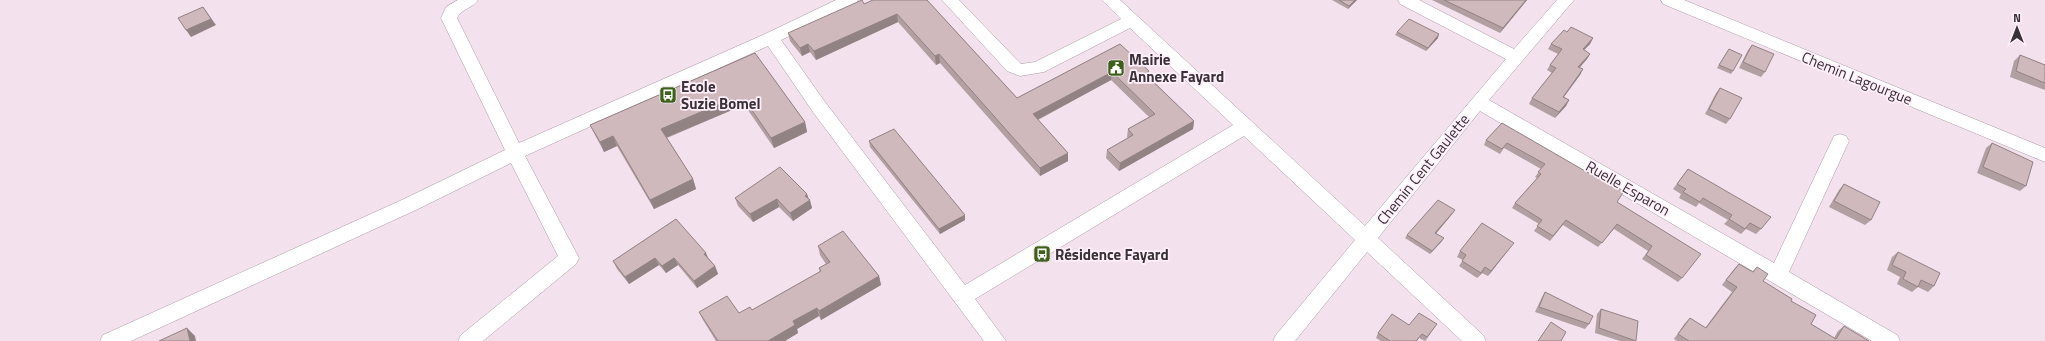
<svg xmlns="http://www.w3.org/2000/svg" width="2045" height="341" viewBox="0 0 2045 341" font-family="'Titillium Web',sans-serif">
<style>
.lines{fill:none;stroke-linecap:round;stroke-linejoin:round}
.street-casing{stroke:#ab9aa6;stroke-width:1}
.street{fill:#fff;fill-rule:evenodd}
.wall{fill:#b29fa2}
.shaded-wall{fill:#918284}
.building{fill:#cfb9bc;stroke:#918284}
.labels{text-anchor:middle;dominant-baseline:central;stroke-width:3.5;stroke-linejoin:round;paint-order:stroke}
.poi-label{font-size:15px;font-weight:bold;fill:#383136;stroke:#feeffa;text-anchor:start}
.street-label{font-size:15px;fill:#383136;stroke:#feeffa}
</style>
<rect width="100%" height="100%" fill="#f3e1ee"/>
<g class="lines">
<defs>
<g id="street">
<path d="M458,0H478C473,8 461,9 457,18L519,143L765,34L836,0H858L856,4L781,40L825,102L965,285L1233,125L1130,28L1044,72L1020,76L1007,71L942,0H959L1021,64L1035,62L1121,19L1102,0H1120L1365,226L1506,59L1400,4L1398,0H1419L1514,49L1557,0H1574L1489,100L1774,263L1834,136L1840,134L1846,136L1849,141L1789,272L1897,335L1900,341H1872L1480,111L1378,238L1483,335L1486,341H1462L1367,252L1295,341H1273L1276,335L1355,240L1244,136L975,299L1006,341H984L813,112L768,46L525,156L579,258L576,264L483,341H458L461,335L558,256L511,163L418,209L131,341H100L103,335L404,199L505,150L441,18L446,7Z"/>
<polygon points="1661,0 1684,0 2045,148 2045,162 1663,4"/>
</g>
</defs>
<!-- street casing -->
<use href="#street" class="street-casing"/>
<!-- street -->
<use href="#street" class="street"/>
</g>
<!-- wall -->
<g class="wall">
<polygon points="927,0 1017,98 1120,44 1149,77 1194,121 1193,129 1119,171 1106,158 1107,150 1128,138 1127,137 1128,129 1149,117 1111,80 1038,120 1068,153 1068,161 1040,176 940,63 936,65 898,22 816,60 810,52 802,56 790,41 788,33 864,4"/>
<polygon points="1332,0 1357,0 1348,9"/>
<polygon points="1432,0 1527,0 1500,33"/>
<polygon points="1397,32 1438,38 1426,51 1395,35"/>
<polygon points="1567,32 1593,38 1590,44 1584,50 1590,54 1587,59 1579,68 1583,69 1580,75 1564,97 1569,100 1566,106 1555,118 1529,104 1532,98 1552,73 1547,70 1550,65 1558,54 1548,49 1551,44"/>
<polygon points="1752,45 1765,72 1761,77 1739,68 1748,50"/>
<polygon points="1729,49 1733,71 1731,74 1717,68"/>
<polygon points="755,53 805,122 807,132 774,148 748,110 732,110 667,138 693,179 696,189 654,209 617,146 604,152 595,135 590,125"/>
<polygon points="2020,55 2045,65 2045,90 2010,77 2014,61"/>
<polygon points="1720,88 1730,119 1726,124 1705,114 1716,93"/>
<polygon points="1502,123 1617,202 1682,278 1678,282 1642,259 1648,251 1614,229 1598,247 1563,225 1550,241 1534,231 1539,224 1512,208 1515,203 1537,178 1535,177 1541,169 1504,148 1500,154 1484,145 1486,140"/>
<polygon points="869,141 965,220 940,234 870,147"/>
<polygon points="1992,143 2026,186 2020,191 1977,173 1986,148"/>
<polygon points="1688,169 1761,229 1756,234 1746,229 1741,234 1724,224 1728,220 1699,203 1696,207 1679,198 1681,194 1673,189"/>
<polygon points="1844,184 1871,220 1865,225 1829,207 1839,190"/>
<polygon points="807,194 812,208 793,221 779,207 753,222 738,206 735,198"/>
<polygon points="1453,213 1436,233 1442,241 1430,254 1405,238 1407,235"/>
<polygon points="676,219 715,266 718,274 697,288 678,265 666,273 659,265 629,284 617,269 613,261"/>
<polygon points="818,246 879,276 881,285 821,320 819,316 797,329 798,333 785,341 716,341 703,320 699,312 739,313 752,310 820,272 819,268 826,264 820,255"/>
<polygon points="1510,248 1488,276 1482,273 1477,278 1459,266 1463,260 1457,257 1460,251"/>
<polygon points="1898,252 1934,286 1928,292 1918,287 1912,292 1897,284 1900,277 1887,270 1892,257"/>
<polygon points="1739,264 1752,272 1757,267 1763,281 1791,301 1811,324 1834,338 1838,331 1844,326 1869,341 1677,341 1674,339 1685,323 1690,318 1705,328 1732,292 1722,285 1734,269"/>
<polygon points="1545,292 1589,324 1585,329 1535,312 1542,297"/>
<polygon points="1601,309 1636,341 1620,341 1595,333 1597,314"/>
<polygon points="1409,325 1434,328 1425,341 1419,338 1417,341 1381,341 1376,338 1378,333"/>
</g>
<!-- shaded-wall -->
<g class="shaded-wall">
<polygon points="1355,0 1357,0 1348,9 1349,6"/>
<polygon points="1526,0 1527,0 1500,33 1503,28"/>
<polygon points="203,7 216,25 191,37 186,30"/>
<polygon points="897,14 898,22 816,60 814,51"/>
<polygon points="1439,34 1438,38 1426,51 1428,48"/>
<polygon points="1593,38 1590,44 1579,55 1583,49"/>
<polygon points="808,44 810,52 802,56 800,48"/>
<polygon points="939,54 940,63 936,65 935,56"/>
<polygon points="1590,54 1587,59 1575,73 1578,67"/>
<polygon points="1583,69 1580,75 1560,102 1563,97"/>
<polygon points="1149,71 1148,79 1145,74"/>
<polygon points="1112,72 1111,80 1033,122 1033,114"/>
<polygon points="729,100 732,110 665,138 661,129"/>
<polygon points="1569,100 1566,106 1555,118 1559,112"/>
<polygon points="1194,121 1193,129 1119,171 1120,163"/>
<polygon points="805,122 807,132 774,148 771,138"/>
<polygon points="613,136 617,146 604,152 600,142"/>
<polygon points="1068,153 1068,161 1040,176 1040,168"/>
<polygon points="693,179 696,189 654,209 650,200"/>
<polygon points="807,194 809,201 810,200 812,208 793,221 790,213"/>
<polygon points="777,199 779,207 753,222 750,214"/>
<polygon points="1455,210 1453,213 1434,236 1435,233"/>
<polygon points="965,215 965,220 940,234 939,229"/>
<polygon points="1444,238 1442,241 1430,254 1432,251"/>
<polygon points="1514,243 1510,248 1488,276 1491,271"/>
<polygon points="706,253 709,260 704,254"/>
<polygon points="655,258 659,265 629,284 625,277"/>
<polygon points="674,258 678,265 666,273 662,266"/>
<polygon points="715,266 718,274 697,288 694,281"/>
<polygon points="1485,267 1482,273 1477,278 1481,273"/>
<polygon points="879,276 881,285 821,320 819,311"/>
<polygon points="817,308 819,316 797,329 798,333 785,341 768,341 793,321"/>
<polygon points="1437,324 1434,328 1425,341 1427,337"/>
<polygon points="187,328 195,336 196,341 190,341"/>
</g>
<!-- building -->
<g class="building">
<polygon points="862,0 864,4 873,0 927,0 1017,98 1120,44 1149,71 1145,74 1194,121 1120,163 1107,150 1133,135 1128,129 1155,114 1112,72 1033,114 1068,153 1040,168 939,54 935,56 897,14 814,51 808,44 800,48 788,33"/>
<polygon points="1339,0 1355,0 1349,6"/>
<polygon points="1444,0 1526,0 1503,28"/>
<polygon points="203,7 211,19 186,30 178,18"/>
<polygon points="1409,19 1439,34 1428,48 1397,32"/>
<polygon points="1571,27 1593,38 1583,49 1590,54 1578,67 1583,69 1563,97 1569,100 1559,112 1532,98 1556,68 1550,65 1562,49 1551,44 1564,30 1567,32"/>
<polygon points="1752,45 1774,54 1765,72 1743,62"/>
<polygon points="1729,49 1742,55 1733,71 1719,65"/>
<polygon points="755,53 805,122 771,138 745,100 729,100 661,129 693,179 650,200 613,136 600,142 590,125"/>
<polygon points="2020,55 2045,65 2045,83 2016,71"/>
<polygon points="1720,88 1742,98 1730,119 1709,109"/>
<polygon points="1502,123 1585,171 1624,191 1617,202 1701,254 1682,278 1646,255 1652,246 1617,224 1602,243 1566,220 1553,236 1537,226 1542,220 1515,203 1541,174 1538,172 1545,164 1507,143 1502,149 1486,140"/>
<polygon points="894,129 965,215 939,229 869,141"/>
<polygon points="1992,143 2033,162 2026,186 1983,167"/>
<polygon points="780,167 807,194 805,196 810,200 790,213 777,199 750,214 735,198"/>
<polygon points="1688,169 1771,217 1761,229 1750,223 1745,229 1729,219 1732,215 1703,198 1700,202 1683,192 1686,189 1677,184"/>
<polygon points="1844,184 1880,202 1871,220 1834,201"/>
<polygon points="1438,200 1455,210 1435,233 1444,238 1432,251 1407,235"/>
<polygon points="676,219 706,253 704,254 715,266 694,281 674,258 662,266 655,258 625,277 613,261"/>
<polygon points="1482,223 1514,243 1491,271 1485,267 1481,273 1462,261 1466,255 1460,251"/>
<polygon points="843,231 879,276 819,311 817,308 793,321 795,325 768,341 718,341 699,312 727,296 739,313 750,307 752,310 821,271 819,268 830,262 818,246"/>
<polygon points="1898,252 1940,273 1934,286 1921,280 1918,287 1903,279 1906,272 1892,265"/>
<polygon points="1739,264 1753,272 1757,267 1768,274 1763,281 1792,299 1791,301 1816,315 1811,324 1836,339 1844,326 1869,341 1689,341 1678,334 1690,318 1706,328 1737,287 1726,280"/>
<polygon points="1545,292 1593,316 1589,324 1539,307"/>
<polygon points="1601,309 1638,321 1636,341 1599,328"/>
<polygon points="1419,313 1437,324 1427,337 1422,334 1416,341 1390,341 1378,333 1392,314 1409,325"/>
<polygon points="1551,322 1566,332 1561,341 1562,341 1538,341"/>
<polygon points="187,328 190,341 159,341"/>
</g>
<!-- icons -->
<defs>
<symbol id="civic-square" viewBox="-11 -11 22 22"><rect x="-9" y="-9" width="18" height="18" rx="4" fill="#3d611a" stroke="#feeffa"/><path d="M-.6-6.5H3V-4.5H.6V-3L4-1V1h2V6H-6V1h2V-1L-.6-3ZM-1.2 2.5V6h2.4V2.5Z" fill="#fff"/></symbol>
<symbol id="bus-square" viewBox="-11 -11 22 22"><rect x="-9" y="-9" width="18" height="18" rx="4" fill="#3d611a" stroke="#feeffa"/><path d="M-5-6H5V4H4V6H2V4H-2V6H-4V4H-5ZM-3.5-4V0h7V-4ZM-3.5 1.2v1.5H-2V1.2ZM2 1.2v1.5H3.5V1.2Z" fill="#fff"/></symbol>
</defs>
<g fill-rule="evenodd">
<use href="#civic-square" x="1106" y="58" width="20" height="20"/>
<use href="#bus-square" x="658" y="85" width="20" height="20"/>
<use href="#bus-square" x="1032" y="244" width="20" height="20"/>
</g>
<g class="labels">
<!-- poi labels -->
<g class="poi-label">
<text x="1129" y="59">Mairie<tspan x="1129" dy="17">Annexe Fayard</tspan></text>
<text x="681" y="86">Ecole<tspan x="681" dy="17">Suzie Bomel</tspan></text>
<text x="1055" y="254">Résidence Fayard</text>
</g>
<!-- street labels -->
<g class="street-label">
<text transform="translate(1857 78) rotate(22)">Chemin Lagourgue</text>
<text transform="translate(1423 169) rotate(-51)">Chemin Cent Gaulette</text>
<text transform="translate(1628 188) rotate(30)">Ruelle Esparon</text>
</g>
</g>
<!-- north arrow -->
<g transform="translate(2017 28)" stroke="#feeffa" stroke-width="3" paint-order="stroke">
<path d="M0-3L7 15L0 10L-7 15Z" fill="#383136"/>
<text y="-6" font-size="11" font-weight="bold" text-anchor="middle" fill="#383136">N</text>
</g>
</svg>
